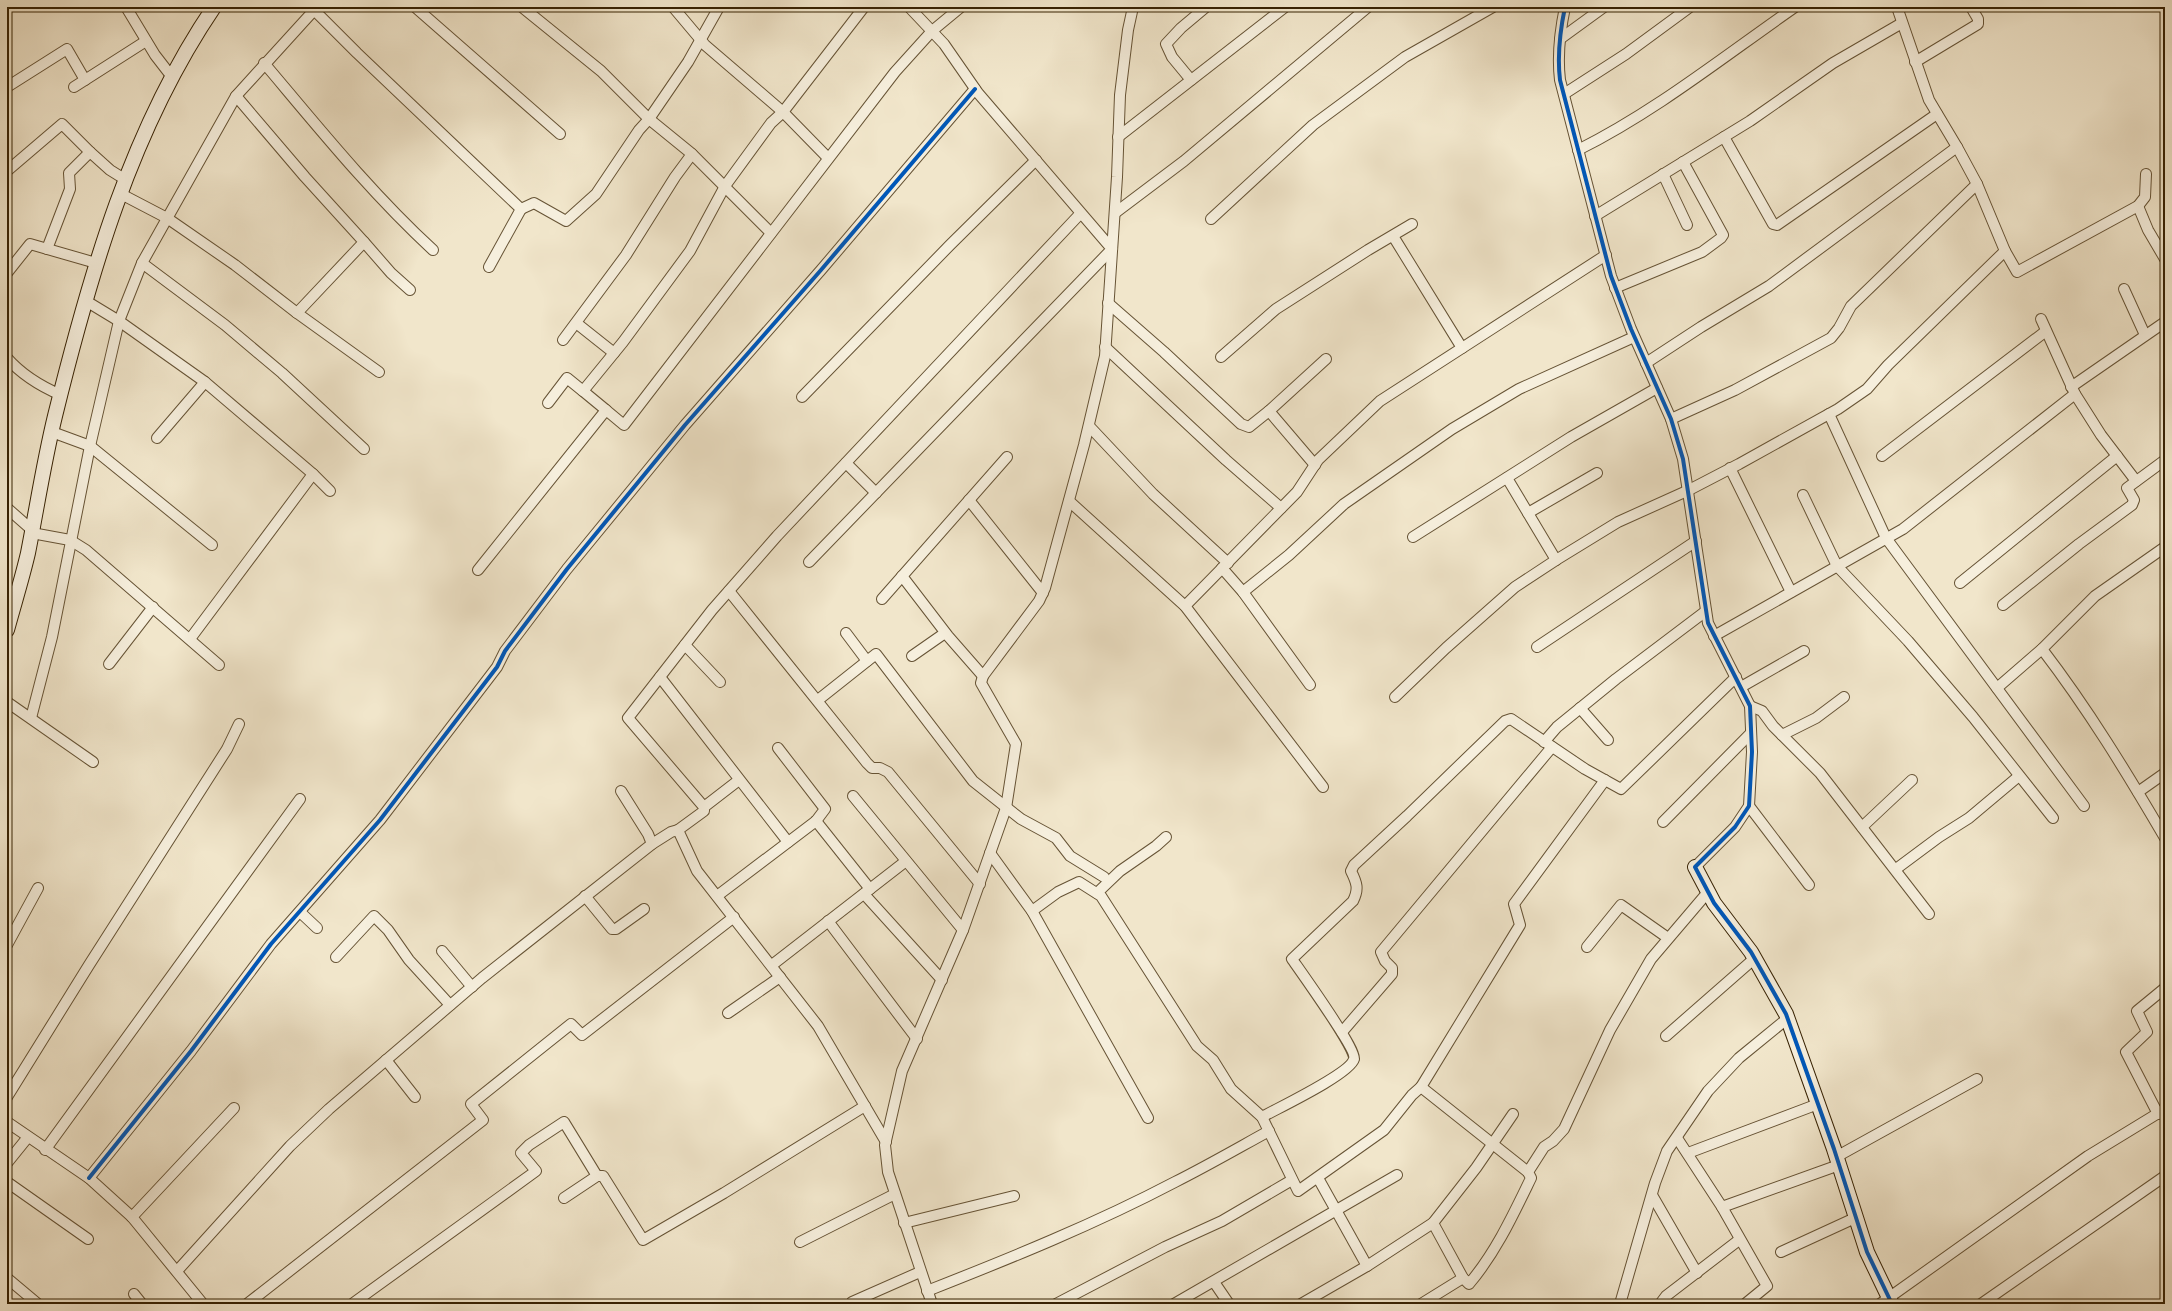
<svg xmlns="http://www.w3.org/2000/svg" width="2172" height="1311" viewBox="0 0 2172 1311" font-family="'EB Garamond',serif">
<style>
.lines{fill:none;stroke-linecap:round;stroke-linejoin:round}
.street-casing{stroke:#665335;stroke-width:12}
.secondary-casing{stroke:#372203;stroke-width:16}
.street{stroke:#f6efdd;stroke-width:10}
.secondary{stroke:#f6efdd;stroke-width:14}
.cycleway-casing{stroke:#f6efdd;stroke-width:6}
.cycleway{stroke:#0057b8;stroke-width:4}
</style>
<rect width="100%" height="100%" fill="#f1e6cb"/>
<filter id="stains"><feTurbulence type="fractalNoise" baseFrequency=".005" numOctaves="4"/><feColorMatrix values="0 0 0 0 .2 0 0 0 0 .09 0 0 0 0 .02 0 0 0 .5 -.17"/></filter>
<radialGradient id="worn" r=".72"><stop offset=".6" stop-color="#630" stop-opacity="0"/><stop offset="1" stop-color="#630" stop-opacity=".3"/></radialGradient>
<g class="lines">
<defs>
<g id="street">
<polyline points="126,7 155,55 172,77"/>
<polyline points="415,7 560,134"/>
<polyline points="522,7 601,71 649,119 692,154 771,233"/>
<polyline points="673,7 705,45 783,112 828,158"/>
<path d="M1565,7C1560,31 1557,55 1560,80L1611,276L1631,329L1671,419L1683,459L1708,623L1750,706L1752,752L1749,806L1735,827L1695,867"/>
<polyline points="1897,7 1929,100 1957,147 1977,184 2005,251 2017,272 2138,206 2145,197 2146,174"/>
<polyline points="314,10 357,53 521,209 489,267"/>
<polyline points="1560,39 1604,7"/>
<polyline points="1915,62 1978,24 1978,19 1971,7"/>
<path d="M264,63C318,127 371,193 433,250"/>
<polyline points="1191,80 1172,57 1166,44 1181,28 1206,7"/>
<polyline points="7,87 67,49 85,80"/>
<polyline points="74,87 146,41"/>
<polyline points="1564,94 1626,54 1690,7"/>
<polyline points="236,96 305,177 364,242 297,313"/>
<polyline points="1118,137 1285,7"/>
<polyline points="1724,137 1773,224 1777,225 1937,114"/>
<path d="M1578,150C1656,111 1723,57 1795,7"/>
<polyline points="7,171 62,124 90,152"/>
<polyline points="1663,174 1687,225"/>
<polyline points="121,194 167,218 235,265 297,313 379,372"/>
<polyline points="2138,206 2148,230 2165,259"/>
<polyline points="521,209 534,203 566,221 596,194 639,130 649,119 688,62 719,7"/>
<polyline points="1115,213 1184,161 1368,7"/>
<polyline points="1595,216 1750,121 1833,63 1902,23"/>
<polyline points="1211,219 1313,125 1405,57 1493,7"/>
<polyline points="1393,236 1462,348"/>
<polyline points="364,242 391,273 410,290"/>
<polyline points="47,249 70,189 69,173 90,152 110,170 126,180"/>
<polyline points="142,263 225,325 282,373 364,449"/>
<polyline points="7,273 30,244 96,263"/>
<polyline points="1615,288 1702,252 1721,238 1723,235 1683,162"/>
<polyline points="2124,289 2145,335"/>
<polyline points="86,301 119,321 205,382 313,474 330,491"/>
<polyline points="1108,303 1164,352 1241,424 1249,427 1269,411 1326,359"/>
<polyline points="2041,319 2075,394 2101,435 2136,481"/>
<polyline points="580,326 614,353"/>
<polyline points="563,340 626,255 675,177 692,154"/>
<polyline points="1105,347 1226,460 1281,508"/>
<polyline points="1221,357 1276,309 1368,250 1412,224"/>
<path d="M7,358C22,375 40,386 61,395"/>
<polyline points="1646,363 1701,327 1769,286 1957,147"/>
<polyline points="2071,387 2165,322"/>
<polyline points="802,397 950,245 1036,160"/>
<polyline points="548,403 567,378 583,391"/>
<polyline points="606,410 583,391 623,342 690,251 725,186 771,123 783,112 864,7"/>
<polyline points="1269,411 1315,465"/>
<polyline points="1829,414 1886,538 2084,806"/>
<polyline points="1671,419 1735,390 1831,338 1839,328 1851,306 1977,184"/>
<polyline points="1089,426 1153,494 1228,563"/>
<polyline points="52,432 90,446 212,545"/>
<polyline points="157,438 205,382"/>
<polyline points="1882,456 2046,331"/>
<polyline points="846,463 876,493"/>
<polyline points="1730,468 1791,592"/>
<polyline points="1507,478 1556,560"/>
<polyline points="1803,495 1837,566 1908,641 1973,717 2053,818"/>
<polyline points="969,500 1043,593"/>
<polyline points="1069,501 1185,606 1323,787"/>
<polyline points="7,508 32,530"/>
<polyline points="1528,513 1597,473"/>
<polyline points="32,533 70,540 86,550 219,665"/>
<polyline points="1413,537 1571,437 1657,388"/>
<polyline points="809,562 1112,249 978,93 944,44 909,7"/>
<polyline points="1222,568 1243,592 1310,685"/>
<polyline points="478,570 606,410 624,425 895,72 932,31 961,7"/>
<polyline points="902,576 948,636 983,676"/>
<polyline points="1960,583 2117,456"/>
<polyline points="729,591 867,763 872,768 880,768 888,772 980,884"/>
<polyline points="1243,592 1289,555 1344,504 1452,429 1519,389 1634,337"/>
<polyline points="882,599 1007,457"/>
<polyline points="2003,605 2079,544 2132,505 2134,500 2127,488 2165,460"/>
<polyline points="1185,606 1297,492 1318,460 1380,401 1606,255"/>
<polyline points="846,633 867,661"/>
<polyline points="1714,636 1903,529 2075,394"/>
<polyline points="190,639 313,474"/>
<polyline points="685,645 720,682"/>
<polyline points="1537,647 1696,541"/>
<path d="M2042,649C2088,709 2127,773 2165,838"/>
<polyline points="912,656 945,633"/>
<polyline points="109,664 153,607"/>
<polyline points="660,677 788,842"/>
<polyline points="1741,687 1804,651"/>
<polyline points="1997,688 2042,649 2095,596 2165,547"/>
<polyline points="1395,697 1446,648 1515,587 1556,560 1618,522 1689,490 1739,464 1838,409 1867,389 1888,365 2005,251"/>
<polyline points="818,700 876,654 973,781 1021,819 1056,838 1070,856 1104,877"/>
<polyline points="7,702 93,762"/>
<polyline points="1750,706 1762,711 1773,726 1820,773 1929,914"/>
<polyline points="1580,708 1608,740"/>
<polyline points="31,718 52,637 90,446 119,321 142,263 236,96 317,7"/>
<polyline points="1782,735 1816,718 1844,697"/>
<polyline points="1544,742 1557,727 1616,679 1706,611"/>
<polyline points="621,791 648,834 652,844"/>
<polyline points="2138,792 2165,773"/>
<polyline points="853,796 963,930"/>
<polyline points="1749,806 1809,885"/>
<polyline points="704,807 739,780"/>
<polyline points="816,821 870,889"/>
<polyline points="1663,822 1751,733"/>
<polyline points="1862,827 1912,780"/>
<polyline points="990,853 1032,911 1148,1118"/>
<polyline points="1896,869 1939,837 1969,818 2019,776"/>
<polyline points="1097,893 1120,871 1156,846 1166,837"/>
<polyline points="864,894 942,980"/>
<polyline points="585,896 612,929 616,929 644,909"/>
<polyline points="717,896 816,821 825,809 778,748"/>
<polyline points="1032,911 1058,892 1079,882 1101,896 1197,1046 1213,1060 1231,1089 1262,1117 1298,1191 1384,1130 1412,1095 1421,1087 1528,1172"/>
<polyline points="300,912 317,928"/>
<polyline points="828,921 917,1039"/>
<polyline points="7,945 38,888"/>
<polyline points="1587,947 1621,905 1668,938"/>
<polyline points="442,951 472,987"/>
<polyline points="336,957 374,916 388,930 409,960 450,1005"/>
<polyline points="772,965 906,861"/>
<polyline points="728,1013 780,977"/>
<polyline points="1342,1032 1392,974 1392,968 1385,961 1381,952 1552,747"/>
<polyline points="1666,1036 1755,958"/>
<polyline points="386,1060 415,1097"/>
<polyline points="1421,1087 1520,925 1514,904 1605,780"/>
<polyline points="7,1097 89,965 227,749 239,724"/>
<polyline points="2158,1114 2126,1052 2147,1032 2137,1011 2165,988"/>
<path d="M1262,1117C1278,1108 1350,1074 1354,1059C1357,1050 1301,972 1292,959L1353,901C1359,889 1357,883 1351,871L1354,865L1407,816L1505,721L1511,719L1585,769L1621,789L1736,677"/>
<polyline points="7,1122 89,1178 132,1217 203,1304"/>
<polyline points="1677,1138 1722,1207 1767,1286 1745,1304"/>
<polyline points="886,1142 818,1026 697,871 678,830 704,811 704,807 628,718 712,610 777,536 1080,214"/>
<polyline points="45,1150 300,799"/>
<polyline points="1688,1153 1818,1104"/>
<polyline points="1836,1157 1977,1079"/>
<polyline points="7,1163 28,1137"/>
<polyline points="597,1176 603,1176 643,1240 724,1193 865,1106"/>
<polyline points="89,1178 191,1051 271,944 380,820 497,667 505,651 567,569 685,425 821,270 975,89"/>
<polyline points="1318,1178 1367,1266"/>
<polyline points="7,1182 88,1239"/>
<polyline points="1652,1195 1697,1273"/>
<polyline points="1722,1207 1839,1165"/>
<polyline points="132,1217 234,1108"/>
<polyline points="904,1223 1014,1196"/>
<path d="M1433,1223L1463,1278L1469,1284C1496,1252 1513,1215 1531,1178L1528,1172L1544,1147L1553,1141L1564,1129L1610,1030L1651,959L1708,892"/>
<polyline points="800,1242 895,1194"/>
<polyline points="1781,1252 1855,1218"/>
<polyline points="177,1271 290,1146 329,1109 482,978 652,844 671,832 678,830"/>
<polyline points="7,1278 38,1304"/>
<polyline points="1214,1282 1229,1304"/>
<path d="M927,1291C1011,1258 1095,1224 1175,1182C1207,1166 1238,1148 1269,1131"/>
<polyline points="134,1294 142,1304"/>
<polyline points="852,1302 920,1272"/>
<polyline points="247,1304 483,1120 471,1104 571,1024 582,1035 734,917"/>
<polyline points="352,1304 536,1171 521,1153 529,1145 564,1122 597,1176 564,1198"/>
<polyline points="932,1304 888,1172 885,1145 902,1071 963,930 1006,808 1016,744 985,690 981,683 983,676 1039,601 1045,588 1084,445 1105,356 1117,177 1120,95 1128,30 1133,7"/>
<polyline points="1056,1304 1165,1247 1222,1221 1292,1180"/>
<polyline points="1174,1304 1397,1175"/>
<polyline points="1301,1304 1367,1266 1433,1223 1476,1168 1513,1114"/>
<polyline points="1421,1304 1463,1278"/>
<polyline points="1620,1304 1655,1183 1667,1151 1708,1091 1739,1058 1788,1018"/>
<polyline points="1660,1304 1666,1296 1739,1240"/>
<polyline points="1880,1304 2088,1156 2165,1109"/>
<polyline points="1981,1304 2165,1176"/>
</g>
<g id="secondary">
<path d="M7,630C14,604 22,579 28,553C37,507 44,461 55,416C90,274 131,129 214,7"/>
<polyline points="1695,867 1714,903 1751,952 1786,1014 1834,1149 1867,1252 1892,1304"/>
</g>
</defs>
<!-- street casing -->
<use href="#street" class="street-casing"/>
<!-- secondary casing -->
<use href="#secondary" class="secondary-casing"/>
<!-- street -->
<use href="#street" class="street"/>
<!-- secondary -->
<use href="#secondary" class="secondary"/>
<defs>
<g id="cycleway">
<path d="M1565,7C1560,31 1557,55 1560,80L1611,276L1631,329L1671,419L1683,459L1708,623L1750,706L1752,752L1749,806L1735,827L1695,867L1714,903L1751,952L1786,1014L1834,1149L1867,1252L1892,1304"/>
<polyline points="89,1178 191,1051 271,944 380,820 497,667 505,651 567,569 685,425 821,270 975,89"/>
</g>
</defs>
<!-- cycleway casing -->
<use href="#cycleway" class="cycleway-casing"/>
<!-- cycleway -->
<use href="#cycleway" class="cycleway"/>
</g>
<!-- margin -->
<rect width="2172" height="1311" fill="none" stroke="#f1e6cb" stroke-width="24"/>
<rect x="8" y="8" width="2156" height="1295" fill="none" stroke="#372203" stroke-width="2"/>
<rect x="12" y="12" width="2148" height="1287" fill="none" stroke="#372203"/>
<rect width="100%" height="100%" filter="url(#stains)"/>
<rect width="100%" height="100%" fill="url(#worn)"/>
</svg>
